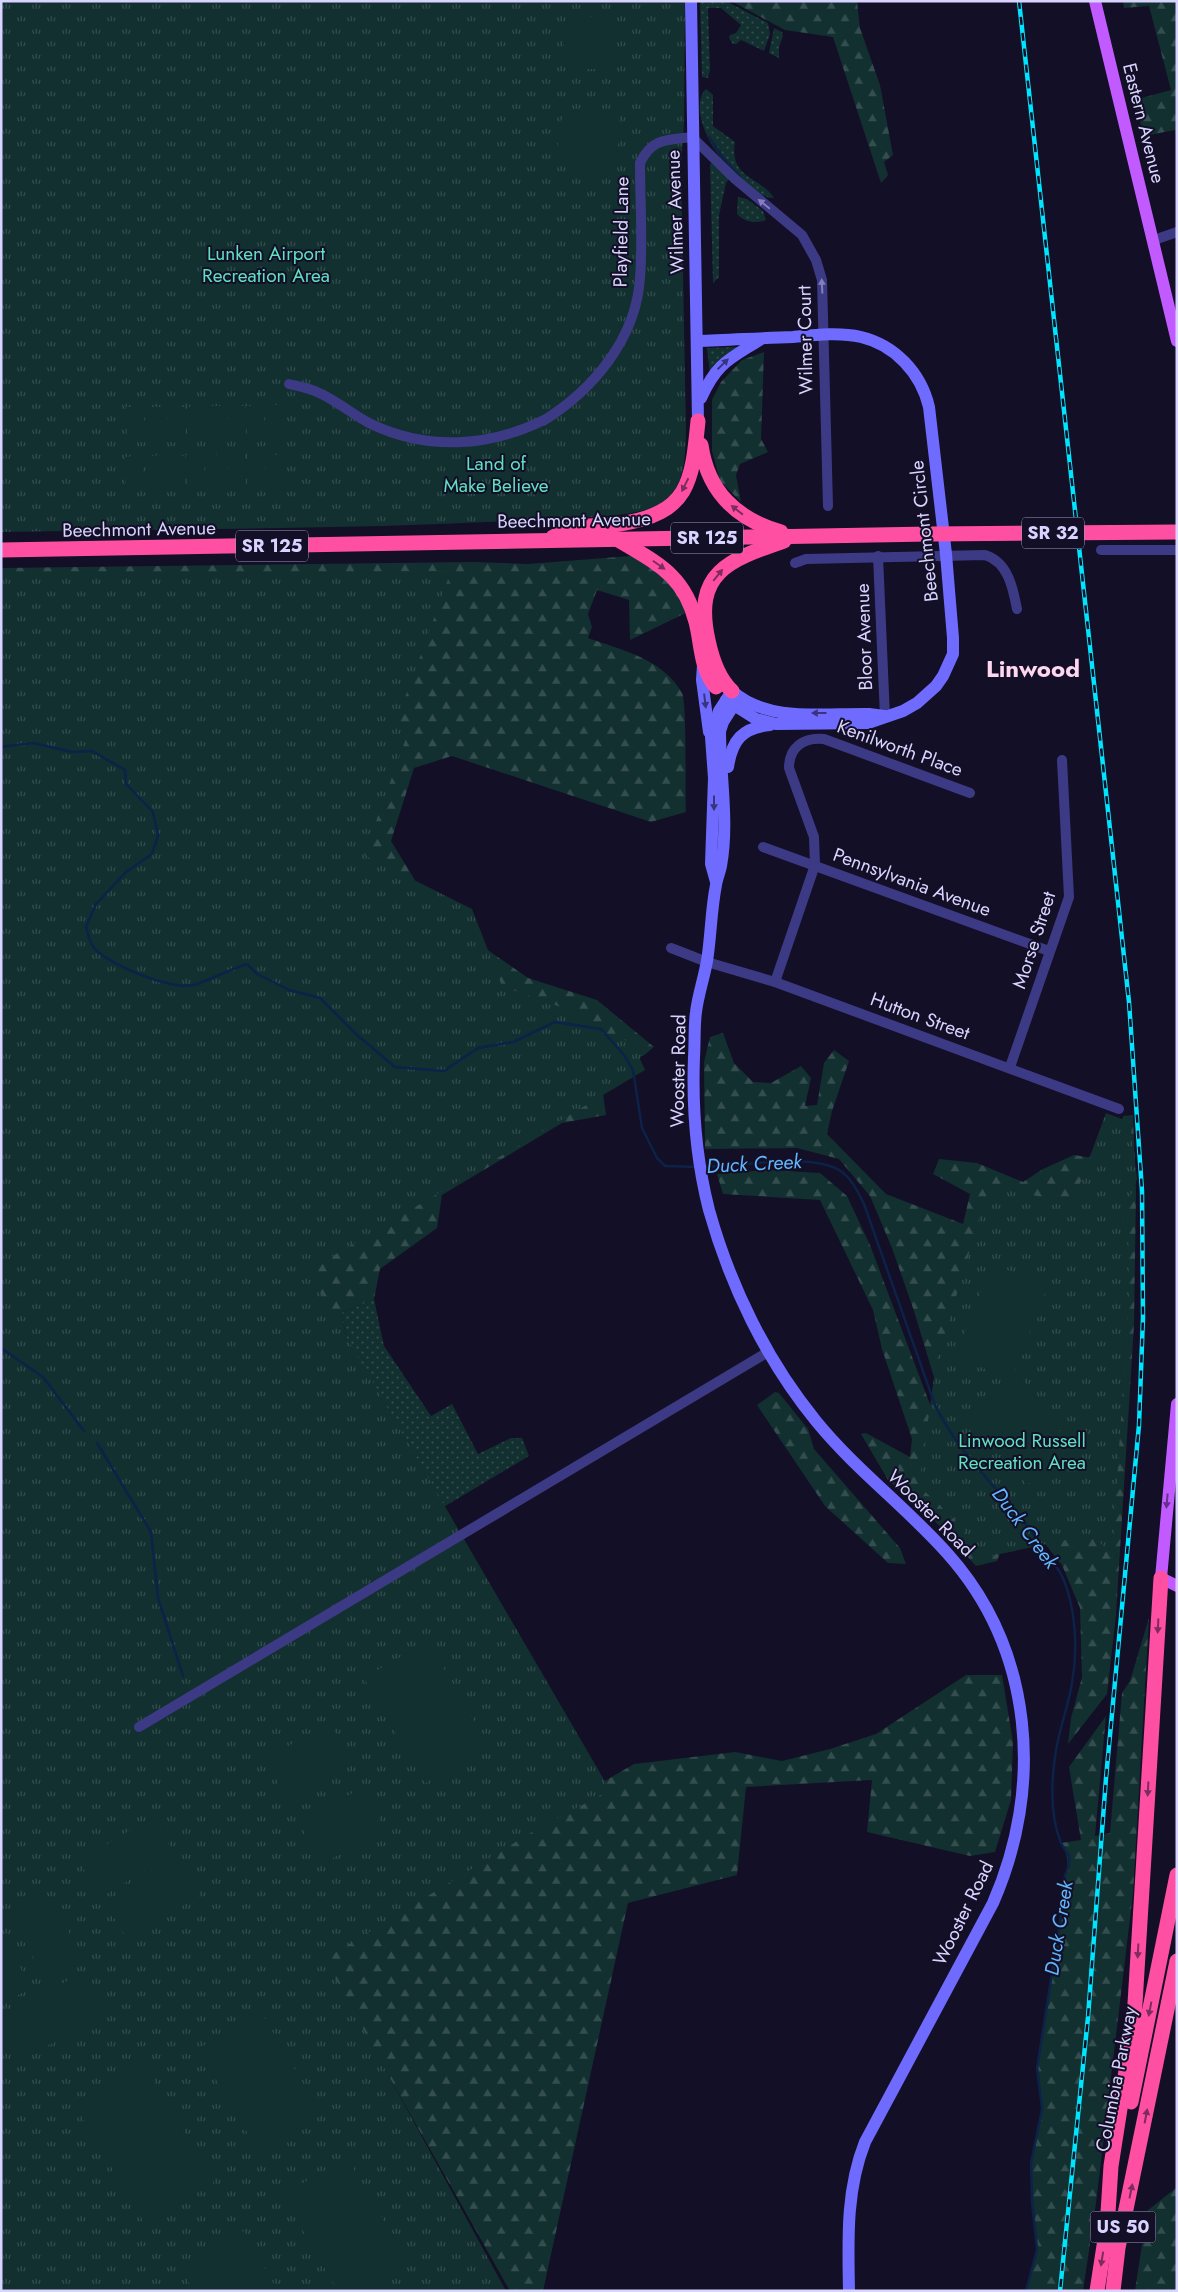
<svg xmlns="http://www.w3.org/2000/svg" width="1178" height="2292" viewBox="0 0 1178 2292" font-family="Jost,sans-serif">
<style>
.grass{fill:url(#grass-dots)}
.forest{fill:url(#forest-firs)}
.park{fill:url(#park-tufts)}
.garden{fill:#12302f}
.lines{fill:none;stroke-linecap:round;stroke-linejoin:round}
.stream{stroke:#0c2248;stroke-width:2.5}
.street{stroke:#3d3a85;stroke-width:10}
.secondary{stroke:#6f6bff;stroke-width:12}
.primary{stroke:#c25bff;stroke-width:12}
.highway{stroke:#ff4fa3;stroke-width:15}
.rail-casing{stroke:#00e5ff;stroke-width:4.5}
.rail{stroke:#130f26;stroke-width:2.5;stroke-dasharray:8;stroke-linecap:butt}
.highway-bridge{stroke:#ff4fa3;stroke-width:15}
.oneway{fill:#837fbc}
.oneway2{fill:#38347d}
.oneway3{fill:#7d2c5e}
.oneway4{fill:#623188}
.labels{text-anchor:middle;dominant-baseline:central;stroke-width:4;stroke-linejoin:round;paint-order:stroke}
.shield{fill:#130f26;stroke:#9e99be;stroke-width:1}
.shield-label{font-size:18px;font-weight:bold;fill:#d9d4ff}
.street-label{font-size:19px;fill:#d9d4ff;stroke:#130f26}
.park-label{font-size:19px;fill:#5fe0c0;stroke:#130f26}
.water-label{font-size:20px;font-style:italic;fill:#62b6ff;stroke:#130f26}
.district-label{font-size:24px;font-weight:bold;fill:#ffd6f0;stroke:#130f26}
</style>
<defs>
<pattern id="grass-dots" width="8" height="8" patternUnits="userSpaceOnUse" patternTransform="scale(1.25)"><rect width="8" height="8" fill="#12302f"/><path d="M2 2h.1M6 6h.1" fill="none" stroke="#344d4e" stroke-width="1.8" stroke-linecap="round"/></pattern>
<pattern id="forest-firs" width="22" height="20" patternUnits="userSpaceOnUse" patternTransform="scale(1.25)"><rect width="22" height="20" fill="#12302f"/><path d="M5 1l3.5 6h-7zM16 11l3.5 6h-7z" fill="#344d4e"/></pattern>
<pattern id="park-tufts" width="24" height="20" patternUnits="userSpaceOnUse" patternTransform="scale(1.25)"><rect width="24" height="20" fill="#12302f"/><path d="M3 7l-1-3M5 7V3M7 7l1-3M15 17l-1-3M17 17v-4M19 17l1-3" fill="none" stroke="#344d4e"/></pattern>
</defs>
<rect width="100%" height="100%" fill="#130f26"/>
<!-- grass -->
<g class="grass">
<polygon points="700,1 726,1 768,23 770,34 764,51 741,40 736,44 733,44 729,38 730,35 736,33 741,25 721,8 708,8 710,70 708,78 702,77"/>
<polygon points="774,28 782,32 783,36 779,47 779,58 769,53"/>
<path d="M706,89L713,95V126L735,142C729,179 760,176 774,198C750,199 720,153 709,135L714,147L724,161C710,148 689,106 706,89Z"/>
<polygon points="712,163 729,179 726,183 719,215 719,277 713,283 710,164"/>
<path d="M738,197L747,199L763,211L766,220C756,224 744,222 737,214Z"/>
<polygon points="736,347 737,348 710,374 707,348"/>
<polygon points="374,1299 384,1346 431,1416 452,1404 478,1454 511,1438 522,1438 529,1456 442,1508 348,1344 341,1313"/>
</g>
<!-- forest -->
<g class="forest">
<polygon points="731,1 857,1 860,28 880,85 893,155 884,162 888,175 881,183 833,37 785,30"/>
<polygon points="1123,1 1177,1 1177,140 1175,130 1144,136 1134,100 1171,90 1149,6 1124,8"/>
<polygon points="764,352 761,439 768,452 740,464 736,475 741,502 720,481 712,451 712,400 721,382 742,360"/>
<path d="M643,555L692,610L630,640L629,600L597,590L588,614L592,627L588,638C622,650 663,659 682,693C687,701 685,795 686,812L651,822L452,756L414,768L391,841L421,890L479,944L528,978L597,1000L654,1047L643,1056L598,1058L606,1115L562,1123L442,1195L437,1228L380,1269L374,1299L341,1313L348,1344L1,1154V568L472,562L528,564Z"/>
<polygon points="723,1033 734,1063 753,1082 771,1083 801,1066 811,1078 805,1106 817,1105 824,1063 834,1050 849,1061 832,1111 827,1134 886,1194 963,1224 970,1194 933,1174 939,1159 977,1163 1023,1182 1043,1169 1074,1155 1111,1161 1108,1293 1123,1116 1133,1115 1136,1193 1134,1325 1116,1615 1107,1694 1068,1744 1071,1718 1082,1677 1080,1608 1062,1565 971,1452 942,1404 914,1311 892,1248 870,1196 839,1159 797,1148 705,1149 704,1062 710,1037"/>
<polygon points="768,1170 820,1173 847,1196 870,1245 946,1447 1004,1542 997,1561 976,1566 930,1516 888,1480 861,1434 866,1433 910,1457 912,1439 882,1349 873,1310 820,1200 723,1194 717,1174"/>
<polygon points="775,1392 779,1393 808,1429 814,1449 900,1548 906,1564 888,1563 825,1506 757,1405"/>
<path d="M1149,1618L1133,1893L1096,2203L1083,2291H1026L1037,2249L1032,2202L1031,2163L1042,2109L1037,2068L1064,1897C1061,1872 1075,1868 1061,1843L1081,1840L1069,1767L1106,1716L1095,1836L1110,1833L1122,1693L1130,1681Z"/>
<polygon points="966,1675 1002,1675 1013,1742 1011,1800 995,1852 970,1856 867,1832 872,1780 746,1787 737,1875 628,1903 543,2291 510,2291 317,1949 634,1764 735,1752 782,1761 830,1749 876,1734"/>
<polygon points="1177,2187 1177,2291 1135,2291 1147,2211"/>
</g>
<!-- park -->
<g class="park">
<path d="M1,1H685L684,124L681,167L686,431C685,456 686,484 664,501C641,519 576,517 546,519C365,530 183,528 1,532Z"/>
<polygon points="451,571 408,690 394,724 409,730 364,855 472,909 502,986 586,1016 575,1022 644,1047 640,1059 645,1070 308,1271 610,1790 532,1832 325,1959 506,2291 1,2291 1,576"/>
<polygon points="1106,1113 1130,1122 1137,1179 1122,1218 1128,1220 1129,1293 1112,1559 1094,1534 986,1557 955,1520 919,1486 936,1363 990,1184 1072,1205"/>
</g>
<!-- garden -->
<g class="garden">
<path d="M596,16L605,19L615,28L618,63L612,69H569C558,43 563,18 596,16Z"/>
<path d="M613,111L619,117L617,165C580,191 539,149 566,112Z"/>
<polygon points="267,405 285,405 285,439 267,440"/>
<polygon points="205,406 206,441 188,441 188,407"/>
<polygon points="207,406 225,406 225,440 207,441"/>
<polygon points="227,406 245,406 246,441 228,441"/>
<polygon points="246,406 264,406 265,440 247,440"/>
<polygon points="126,407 144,407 145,442 127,442"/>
<polygon points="146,407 164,407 165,442 147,442"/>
<polygon points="167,407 185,407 186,442 168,442"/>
<polygon points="225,454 225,489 207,489 207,455"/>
<rect x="247" y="454" width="18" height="35"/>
<polygon points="165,455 166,490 148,490 147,456"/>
<polygon points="186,455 204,455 205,489 187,490"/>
<polygon points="227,455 245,455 246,490 228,490"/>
<polygon points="267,455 285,455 286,489 268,490"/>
<polygon points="143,456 144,491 126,491 125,457"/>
<polygon points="185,456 185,491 167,491 167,457"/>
<polygon points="992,1264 1048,1286 1011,1379 955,1357"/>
<polygon points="1020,1376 1073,1449 1027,1485 971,1412"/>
<polygon points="428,1641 489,1747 425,1783 364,1678"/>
<polygon points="330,1723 353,1764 288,1801 265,1759"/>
<polygon points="362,1788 385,1830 321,1864 299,1822"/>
<polygon points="152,1817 174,1853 101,1897 79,1861"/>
<polygon points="177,1858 200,1895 127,1939 105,1903"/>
<polygon points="45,1892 84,1959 46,1980 8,1913"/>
<polygon points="1,1932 31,1988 1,2004"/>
<polygon points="84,1972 106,2014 17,2062 1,2033 1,2016"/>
<polygon points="261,2012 321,2114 258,2151 198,2049"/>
<polygon points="143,2063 214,2182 145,2224 74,2104"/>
<polygon points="347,2158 409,2264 362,2291 338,2291 282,2195"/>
<polygon points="243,2231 278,2291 194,2291 180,2268"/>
</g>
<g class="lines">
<!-- stream -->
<g class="stream">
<polyline points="709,137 725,160 740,177"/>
<path d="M1,747L33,743L72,752L92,751L125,770L126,784L153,812L158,836L152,854L126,872L96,904L86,927C88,933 89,940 92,945C102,963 173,991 193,985C211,980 228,970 247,964L257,974L289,990L320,998L356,1034L395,1067L444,1071L478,1048L513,1042L555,1022L601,1029L624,1055L633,1070L642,1128L657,1158L665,1166L697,1167"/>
<path d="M705,1167C739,1166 810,1153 839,1170C851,1177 858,1192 864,1204L935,1405C962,1461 1013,1500 1046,1553C1052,1561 1059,1569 1063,1578C1076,1609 1078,1650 1072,1683C1068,1708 1058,1732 1055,1757C1051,1785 1050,1816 1061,1843C1063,1848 1068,1852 1069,1856C1071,1866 1065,1873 1063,1882C1062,1886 1064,1892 1064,1897L1037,2068L1042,2109L1031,2163L1032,2202L1037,2249L1026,2291"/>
<polyline points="1,1348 43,1377 84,1431"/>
<polyline points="97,1443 151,1532 158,1598 183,1676"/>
</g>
<!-- street -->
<g class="street">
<polyline points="1154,240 1177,232"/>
<path d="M289,384C297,386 304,387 312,390C333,397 351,414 371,424C428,451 489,447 544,420"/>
<path d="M543,421C593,390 636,339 640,278C643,240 640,201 640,163C652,138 667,140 692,137L735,179L802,235L816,260L822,280L828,506"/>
<polyline points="1101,550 1177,550"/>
<polyline points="878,556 885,717"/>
<path d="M795,563L806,559L985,555C1008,562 1013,588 1017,609"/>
<polyline points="763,847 1049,951"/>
<polyline points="671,948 707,962 775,982 1119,1109"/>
<path d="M775,982L815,865L814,837L789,768C789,747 804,737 824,739L970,793"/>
<polyline points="1010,1067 1069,897 1062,760"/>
<polyline points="139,1727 768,1352"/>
</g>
<!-- secondary -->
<g class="secondary">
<polyline points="691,1 698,421"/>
<path d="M698,341C729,340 761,338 793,337C814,335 839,332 861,337C895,345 921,373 929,407L946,554L953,638V654L943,676L936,686L917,703L903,711L868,723L776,724L756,719L726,700"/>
<path d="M701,398C717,362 730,359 761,339"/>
<polyline points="703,665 702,680 709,732"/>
<path d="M739,697L723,722L720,731C720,776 729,822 721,866C720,872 717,878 716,885C711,910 711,936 707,961C704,978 698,995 696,1012C694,1026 695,1042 694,1057C692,1109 696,1159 709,1210C730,1285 766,1360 816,1421C855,1469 906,1507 947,1553C1034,1650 1044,1787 993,1903L865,2142C846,2190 848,2239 849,2291"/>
<path d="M728,767C732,740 742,728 770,725"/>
<path d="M716,882L711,864L714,778L711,737L719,711L732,691C768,723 824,713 869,714L884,716"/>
</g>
<!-- primary -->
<g class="primary">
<polyline points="1095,1 1177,341"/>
<polyline points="1177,1404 1161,1578 1177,1586"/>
</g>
<!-- highway -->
<g class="highway">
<path d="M701,445C708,492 736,519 781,532"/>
<path d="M553,537C561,534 569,528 578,527C592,525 606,526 620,524C689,513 692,483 698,421"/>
<path d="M617,539C656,563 684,574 696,622C702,645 700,668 716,687"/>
<polyline points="1,550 930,534"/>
<path d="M732,691C718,678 712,659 708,640C693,572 729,560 784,541"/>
<polyline points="1131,2102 1177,1875"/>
<polyline points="1107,2228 1111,2166 1134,2020 1161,1578"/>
<polyline points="1097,2291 1108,2220"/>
<polyline points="1113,2291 1118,2248 1177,1961"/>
</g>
<defs>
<polyline id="rail" points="1019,1 1129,1002 1142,1191 1143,1317 1139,1425 1106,1778 1088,2017 1060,2291"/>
</defs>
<!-- rail casing -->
<use href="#rail" class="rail-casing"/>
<!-- rail -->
<use href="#rail" class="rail"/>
<!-- highway-bridge -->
<polyline class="highway-bridge" points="930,534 1177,532"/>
</g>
<!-- one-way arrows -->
<defs><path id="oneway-solid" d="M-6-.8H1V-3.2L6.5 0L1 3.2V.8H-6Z" transform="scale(1.25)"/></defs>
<g class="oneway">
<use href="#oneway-solid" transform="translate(764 204) rotate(-141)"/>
<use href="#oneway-solid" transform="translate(822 286) rotate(-93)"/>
</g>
<g class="oneway2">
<use href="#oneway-solid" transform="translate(723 364) rotate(-44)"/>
<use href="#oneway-solid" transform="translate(705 701) rotate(83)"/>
<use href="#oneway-solid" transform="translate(819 713) rotate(-180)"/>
<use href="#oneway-solid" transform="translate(714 803) rotate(90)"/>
</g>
<g class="oneway3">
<use href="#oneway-solid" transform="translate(685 485) rotate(117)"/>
<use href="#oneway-solid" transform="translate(737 510) rotate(-142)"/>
<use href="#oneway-solid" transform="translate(659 565) rotate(35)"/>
<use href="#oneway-solid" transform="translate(718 575) rotate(-51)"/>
<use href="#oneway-solid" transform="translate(1158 1626) rotate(93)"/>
<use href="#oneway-solid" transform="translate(1148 1789) rotate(93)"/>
<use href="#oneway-solid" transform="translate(1138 1951) rotate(93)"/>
<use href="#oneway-solid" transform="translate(1150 2009) rotate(101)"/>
<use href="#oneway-solid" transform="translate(1146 2116) rotate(-79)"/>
<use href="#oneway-solid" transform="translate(1131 2191) rotate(-78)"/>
<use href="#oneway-solid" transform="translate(1102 2259) rotate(99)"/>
</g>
<use class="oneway4" href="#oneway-solid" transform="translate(1167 1501) rotate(95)"/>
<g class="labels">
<!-- shield labels -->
<g class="shield">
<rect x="1022" y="517.5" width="62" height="31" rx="4"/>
<rect x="671" y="522.5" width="72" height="31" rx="4"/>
<rect x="236" y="530.5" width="72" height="31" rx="4"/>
<rect x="1090.5" y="2211.5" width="65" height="31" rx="4"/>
</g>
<g class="shield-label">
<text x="1053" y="533">SR 32</text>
<text x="707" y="538">SR 125</text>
<text x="272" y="546">SR 125</text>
<text x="1123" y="2227">US 50</text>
</g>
<!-- street labels -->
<g class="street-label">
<text transform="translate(1144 123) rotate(76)">Eastern Avenue</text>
<text transform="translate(675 212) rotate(-92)">Wilmer Avenue</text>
<text transform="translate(621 232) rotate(-89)">Playfield Lane</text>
<text transform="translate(805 340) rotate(-91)">Wilmer Court</text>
<text transform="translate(574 520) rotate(-1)">Beechmont Avenue</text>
<text transform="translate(139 529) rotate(-1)">Beechmont Avenue</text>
<text transform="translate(924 531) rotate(-96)">Beechmont Circle</text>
<text transform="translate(864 637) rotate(-92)">Bloor Avenue</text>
<text transform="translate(900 748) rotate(20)">Kenilworth Place</text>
<text transform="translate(912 882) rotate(20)">Pennsylvania Avenue</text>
<text transform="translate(1034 940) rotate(-72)">Morse Street</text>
<text transform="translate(920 1016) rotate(20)">Hutton Street</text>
<text transform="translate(678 1071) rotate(-89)">Wooster Road</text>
<text transform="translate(931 1513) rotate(45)">Wooster Road</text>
<text transform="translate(963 1913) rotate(-64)">Wooster Road</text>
<text transform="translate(1116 2079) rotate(-79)">Columbia Parkway</text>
</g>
<!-- park labels -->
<g class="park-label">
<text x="266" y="253">Lunken Airport<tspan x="266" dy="22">Recreation Area</tspan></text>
<text x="496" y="463">Land of<tspan x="496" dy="22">Make Believe</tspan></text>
<text x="1022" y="1440">Linwood Russell<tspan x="1022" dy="22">Recreation Area</tspan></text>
</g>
<!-- water labels -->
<g class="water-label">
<text transform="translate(754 1164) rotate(-3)">Duck Creek</text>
<text transform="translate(1025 1528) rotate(53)">Duck Creek</text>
<text transform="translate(1059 1928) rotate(-81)">Duck Creek</text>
</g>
<!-- district labels -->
<g class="district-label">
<text x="1033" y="668">Linwood</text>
</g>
</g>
<!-- border -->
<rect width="1178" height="2292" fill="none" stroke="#d9d4ff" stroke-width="5"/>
</svg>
